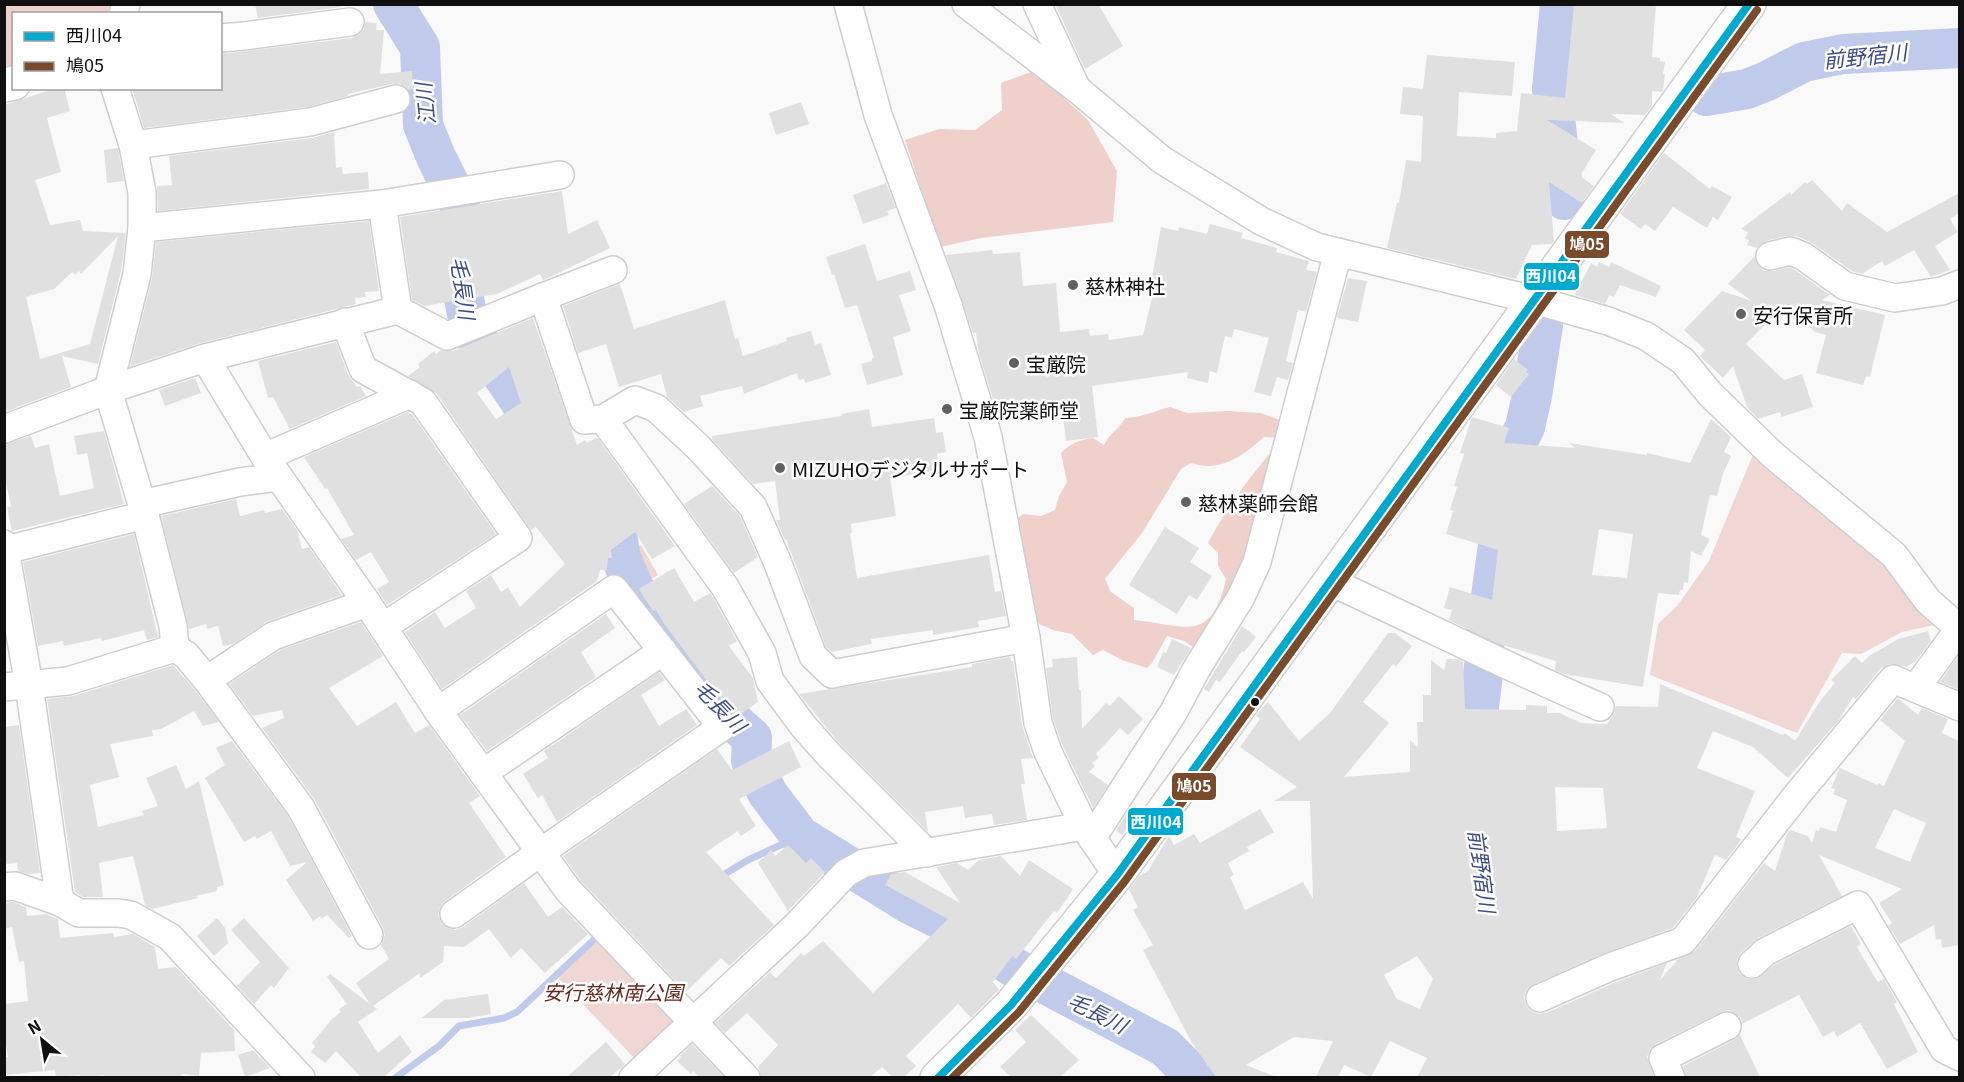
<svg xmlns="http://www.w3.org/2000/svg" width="1964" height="1082" viewBox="0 0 1964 1082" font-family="Georgia,'Noto Sans JP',serif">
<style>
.green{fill:#f1d7d4}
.forest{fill:#f0d0cb}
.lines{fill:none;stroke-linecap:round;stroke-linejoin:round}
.stream{stroke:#c0caeb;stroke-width:7}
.river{stroke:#c0caeb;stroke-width:40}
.building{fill:#e1e0e1;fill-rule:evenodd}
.minor-casing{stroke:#cfcecf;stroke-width:30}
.tertiary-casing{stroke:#cfcecf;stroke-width:36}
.secondary-casing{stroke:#cfcecf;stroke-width:36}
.minor{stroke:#fefefe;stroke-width:27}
.tertiary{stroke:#fefefe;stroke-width:33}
.secondary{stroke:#fefefe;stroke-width:33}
.bus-1-casing{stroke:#fff;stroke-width:12}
.bus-2-casing{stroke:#fff;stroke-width:12}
.bus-1{stroke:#00a9ce;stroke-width:8}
.bus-2{stroke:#7a4b2a;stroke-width:8}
.poi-dot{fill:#626161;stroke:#fff;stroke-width:2}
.bus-dot{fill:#100f0f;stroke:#fff;stroke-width:2}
.labels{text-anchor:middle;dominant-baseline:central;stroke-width:5;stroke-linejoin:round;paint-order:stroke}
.poi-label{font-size:20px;fill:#100f0f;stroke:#fff;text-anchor:start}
.park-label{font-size:20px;font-style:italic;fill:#69261d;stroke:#fff}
.water-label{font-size:21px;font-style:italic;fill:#3e4d87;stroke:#fff}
.line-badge{stroke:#fff;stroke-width:2}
.badge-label{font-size:16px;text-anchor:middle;font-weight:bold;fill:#fff}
</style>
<rect width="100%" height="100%" fill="#faf9fa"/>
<!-- green -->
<g class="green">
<polygon points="1754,452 1886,564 1935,625 1902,632 1861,654 1842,653 1797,733 1650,675 1658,624 1677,606 1709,561"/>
<polygon points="641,545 658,575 641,586 634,573 628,553"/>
<polygon points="601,935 679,1018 637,1061 556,976"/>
</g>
<!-- forest -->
<g class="forest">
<polygon points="4,5 117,5 114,13 14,14 14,68 5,65 6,37"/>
<polygon points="1034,71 1088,120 1117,171 1113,222 981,238 940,247 905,140 939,129 975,130 1002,110 1001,83"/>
<path d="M1170,407L1187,413L1228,411L1261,413L1288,423L1285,438L1264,437C1242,456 1221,473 1191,463L1181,469L1142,533L1105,579L1111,592L1134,608V620C1185,625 1211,645 1226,579L1218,566V553L1208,543C1228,505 1247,481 1275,447L1257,543L1199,651L1184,641L1167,636L1152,663L1147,668L1122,660L1103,650L1093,655L1072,634L1053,630L1039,624L1031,611L1013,522L1023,514L1041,516L1055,510L1059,496L1067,482L1061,453C1071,443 1079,440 1093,438L1104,445C1110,433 1119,429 1125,418C1142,417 1155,411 1170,407Z"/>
</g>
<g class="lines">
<!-- stream -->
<g class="stream">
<polyline points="720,877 748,860 800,836"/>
<polyline points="395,1078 439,1046 459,1026 504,1018 517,1012 602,932"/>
</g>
<!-- river -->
<g class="river">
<polyline points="393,4 420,47 423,125 436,157 460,205 457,264 470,329 518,398 538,433 546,431 553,440"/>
<polyline points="1552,89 1560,4"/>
<polyline points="1706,96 1747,89 1767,81 1804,62 1843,54 1960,48"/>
<polyline points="1564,200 1552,89 1620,92"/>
<polyline points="598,494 605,502 616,528 621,558 634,588 685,667 721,710 752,738 751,761 768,794 800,836 911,905 946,922 1013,967 1165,1047 1196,1078"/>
<polyline points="1485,641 1499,537 1515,447 1525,427 1532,396 1543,325"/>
<polyline points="1472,764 1484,666"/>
</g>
</g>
<!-- building -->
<g class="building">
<polygon points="255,4 340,4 341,7 258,18"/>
<polygon points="1055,4 1098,4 1123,46 1085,69"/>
<polygon points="1574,4 1656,4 1652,57 1660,58 1660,61 1665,62 1663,74 1665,74 1663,90 1662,92 1652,91 1652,106 1645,115 1611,114 1624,123 1547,120 1596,150 1580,176 1594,186 1582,203 1549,182 1554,241 1552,244 1532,245 1516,279 1387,248 1397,202 1399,203 1406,160 1421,162 1423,116 1400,114 1403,87 1423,89 1427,55 1515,62 1512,96 1459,92 1457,136 1496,138 1496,133 1517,131 1521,93 1565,98"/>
<polygon points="365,22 377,23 376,30 384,30 380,74 412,71 413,89 408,90 401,84 392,84 348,94 348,96 307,107 144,128 132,88 220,88 220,54 352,38 360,34 364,29"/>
<path d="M56,88H64L70,111L47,118L61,172L35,180L50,225L80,220L83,231L126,233L121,271L98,364L62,356L71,387L4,412V105ZM118,236L90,344L40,359L26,297L54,289L72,272L75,275L79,271L81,274Z"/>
<polygon points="801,102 809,124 776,135 769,113"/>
<polygon points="334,132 336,168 342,167 343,174 368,172 369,189 158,211 157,186 172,185 169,156 312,138"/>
<polygon points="118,148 124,181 107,183 104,150"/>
<polygon points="1664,153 1710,189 1712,186 1732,197 1718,220 1713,217 1707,228 1673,207 1655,231 1645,224 1641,229 1620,214"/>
<polygon points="1812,180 1842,211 1847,203 1887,232 1959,193 1959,213 1950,219 1958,232 1935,246 1950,270 1931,277 1914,250 1885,266 1882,261 1862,274 1852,271 1812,243 1796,236 1786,236 1766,241 1757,248 1747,245 1749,240 1745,239 1748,232 1741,229 1790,192 1791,195 1805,182 1807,184"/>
<polygon points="886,183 896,208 887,211 889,215 863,224 853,195"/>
<polygon points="562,191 568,234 597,220 610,248 548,278 543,280 540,274 497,294 424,306 412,300 400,217"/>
<polygon points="369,221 379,291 365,292 366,297 355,298 356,304 201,343 130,366 152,278 156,242"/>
<polygon points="1210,224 1243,233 1241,238 1277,248 1276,252 1309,261 1306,270 1317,272 1306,312 1298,310 1286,361 1293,363 1288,380 1277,377 1271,396 1254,392 1269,338 1234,329 1232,338 1225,336 1217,373 1210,371 1208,383 1187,378 1188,372 1092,386 1098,437 1066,441 1062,408 1004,417 1002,408 996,409 979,354 976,333 973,333 946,255 992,250 993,254 1020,252 1023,286 1056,283 1060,332 1089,329 1090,336 1108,334 1109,340 1143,335 1153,294 1149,293 1161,227 1178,231 1179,227 1207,234"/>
<polygon points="865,244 877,281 910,271 916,290 899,295 911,331 893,337 903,375 867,385 861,364 872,361 872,358 874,358 857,305 845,308 834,274 832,275 826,257"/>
<polygon points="1755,256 1758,266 1765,271 1774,271 1789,267 1795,270 1830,295 1822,300 1885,315 1870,377 1866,376 1863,385 1816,373 1826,335 1815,332 1785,304 1746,344 1784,380 1802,374 1813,407 1781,417 1780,412 1758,419 1747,407 1733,366 1723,378 1700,356 1705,350 1684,330 1722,291 1752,301 1728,284"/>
<polygon points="1599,262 1609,267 1611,262 1661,286 1656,297 1620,285 1614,297 1609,295 1605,304 1575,295 1591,263 1597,267"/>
<polygon points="1348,278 1367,281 1358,322 1337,318"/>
<polygon points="620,284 634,329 725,300 735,339 738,338 743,356 787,341 786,338 811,331 815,345 821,343 831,375 805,383 804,379 799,380 797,373 744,394 742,386 700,396 703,406 684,412 667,397 661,374 619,387 606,344 578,353 563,306"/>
<path d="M533,318L577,445L585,440L587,443L597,437L675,546L652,559L635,532L611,550L612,558H608L607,570H600L597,581L442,689L405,632L435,612L445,628L476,608L466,591L491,575L501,592L508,587L520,607L565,564L536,527L531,530L436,393L408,376L420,367L418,364L434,351L436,354L441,350L453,351ZM509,367L521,403L496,419L477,393Z"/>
<polygon points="336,342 348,375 357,387 360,386 366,396 290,429 273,397 268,398 258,361"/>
<polygon points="1514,359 1528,370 1526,372 1529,374 1511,397 1496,385"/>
<polygon points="195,378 201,393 165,406 159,390"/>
<polygon points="869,409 872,427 934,418 936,433 943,432 946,452 937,454 939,470 890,478 896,516 851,524 852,533 850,533 857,578 989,555 995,592 1001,591 1006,616 978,621 979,627 933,635 933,630 871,639 872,644 832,652 826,647 786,539 785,540 776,520 780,520 775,481 753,484 712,439 712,436 842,416 841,414"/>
<polygon points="408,412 412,414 496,534 387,605 377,589 389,582 371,552 356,560 341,539 354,535 327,488 325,489 304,457"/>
<path d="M1472,417L1509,428L1504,443L1575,448L1569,443L1647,455V453L1690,463L1711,419L1731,437L1724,452L1731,456L1723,474L1717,496L1710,495L1701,535L1710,539L1701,556L1691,551L1688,583L1684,582L1683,590H1680L1679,595L1658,593L1643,687L1564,674L1555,670L1556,661L1496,643L1449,620L1452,610L1444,608L1450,587L1492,600L1498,550L1446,534L1453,511L1450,510L1457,487L1454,486L1464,454L1460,453ZM1599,529L1633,534L1627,578L1592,575Z"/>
<polygon points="104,431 124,504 12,531 7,507 11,506 4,474 4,444 31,436 35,448 49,444 60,496 94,488 87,453 77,455 74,436"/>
<polygon points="712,486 740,516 758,557 734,573 684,504"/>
<polygon points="236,499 240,516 264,510 265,513 282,509 297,530 302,549 309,547 342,595 268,621 233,644 223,646 218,626 207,629 206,624 189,629 161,516"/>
<polygon points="1165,527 1199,548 1190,562 1212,576 1197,600 1189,595 1177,614 1129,585"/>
<polygon points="134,534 158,637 147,640 144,630 102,641 101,638 64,646 63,641 38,646 23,562"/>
<polygon points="674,568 694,602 710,593 712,596 737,641 729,646 753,678 758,702 735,718 665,625 656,610 653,611 639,589"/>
<polygon points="606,614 615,628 581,652 596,677 487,751 460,715"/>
<polygon points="361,622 383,656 329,688 357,726 396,702 415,733 429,725 480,796 469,803 506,857 444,902 440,907 438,915 442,924 448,928 456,930 463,927 524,883 548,917 562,907 588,934 545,973 521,948 511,958 489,929 464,947 444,946 443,962 420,978 420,973 373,1006 377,1009 358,1022 378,1053 400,1035 412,1052 384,1077 361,1077 336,1051 325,1063 311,1052 315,1046 312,1043 332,1019 341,1012 339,1009 347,1004 327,977 330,974 370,1004 356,983 389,959 381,945 385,935 383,928 315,800 262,728 284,718 282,710 253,716 229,684 280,650"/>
<polygon points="1242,626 1256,637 1244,652 1242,651 1220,682 1216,680 1209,692 1204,689"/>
<path d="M1928,631L1931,641L1915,662L1906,667L1890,664L1881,668L1856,699L1853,697L1839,720L1788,778L1753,747L1713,731L1697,768L1755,791L1736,837L1741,839L1739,843L1726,860L1715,855L1696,899L1673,928L1604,953L1534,984L1527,989L1524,997L1526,1005L1530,1010L1538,1014L1546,1013L1616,982L1667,963L1660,980L1678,959L1695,951L1764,863L1775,871L1787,834L1790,830L1808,836L1812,843L1816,830L1819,831L1820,827L1836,832L1847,800L1833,794L1835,789L1831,788L1840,768L1877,785L1879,783L1884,786L1905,741L1880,720L1898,698L1918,715L1922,708L1948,719L1942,733L1959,741V945L1942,948L1941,939L1936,940L1934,925L1900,944L1888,925L1892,923L1879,903L1902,889L1819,855L1842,896L1758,938L1741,953L1737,959V967L1740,974L1747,979H1756L1774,965L1851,926L1861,944L1857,947L1874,976L1878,982L1884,979L1897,1002L1894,1004L1918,1052L1887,1069L1860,1023L1837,1037L1834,1031L1823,1037L1799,995L1742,1024L1741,1018L1735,1013L1729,1010L1721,1012L1656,1044L1650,1049L1647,1057L1654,1077H1417L1427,1058L1390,1041L1371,1077L1344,1065L1338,1077H1316L1333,1041L1294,1037L1246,1065L1276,1077H1216L1192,1043L1143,950L1153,945L1133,910L1138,907L1129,890L1139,876L1148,871L1169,836L1174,845L1194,834L1200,843L1260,809L1274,832L1247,847L1249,851L1228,863L1234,875L1230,877L1245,910L1303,882L1313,899L1310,801H1274L1297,787L1240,747L1260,719L1256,715L1268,702L1299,741L1330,713L1388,633H1395L1412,646L1396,667L1393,664L1363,702L1389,723L1344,777L1410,772V740L1418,747L1417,722H1423V695H1431V660L1444,670L1447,659H1458L1463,662L1465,709L1526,710V705L1547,706V713H1560L1581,723L1607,724L1614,714L1616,706L1658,707L1660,684L1783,735L1785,733L1795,741L1820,701L1835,683L1831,680L1855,656L1862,663L1869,656L1898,639ZM1555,787L1603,788L1607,828L1557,831ZM1894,809L1926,823L1910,862L1875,848ZM1417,956L1433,979L1420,1009L1397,999L1384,975Z"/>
<polygon points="1172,639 1191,648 1174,675 1157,667 1163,652 1166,653"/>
<polygon points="1959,655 1959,690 1940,682"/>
<polygon points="1010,657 1011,661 1013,661 1022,725 1033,758 1021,759 1025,784 1021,784 1027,820 994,825 992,814 965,818 963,806 925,812 928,832 840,744 799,694 972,667 972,664"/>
<polygon points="1077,657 1079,690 1081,690 1082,729 1106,703 1110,706 1119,696 1143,719 1128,735 1120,728 1096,754 1099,758 1092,763 1095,766 1089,772 1108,785 1093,808 1063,746 1053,719 1046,668 1053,667 1052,659"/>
<polygon points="173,665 195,690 219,722 203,726 194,711 161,729 152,730 153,736 110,744 119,777 90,785 98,827 144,815 142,811 158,806 146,778 176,765 186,789 199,781 224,885 217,887 217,891 196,896 198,898 152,909 145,905 133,856 99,863 103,897 83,897 75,892 47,699 73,696"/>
<polygon points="659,672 665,680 641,695 659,726 686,709 697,725 557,822 542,795 538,798 523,774 548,758 544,751"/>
<polygon points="19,725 40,873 28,874 18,871 17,863 4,864 4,727"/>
<polygon points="232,741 288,816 352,936 349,938 327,915 321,919 320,916 313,921 286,880 307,862 290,866 271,831 257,839 255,836 244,842 205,778 225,765 216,748"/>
<polygon points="789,741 801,767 739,799 756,826 741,836 738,831 706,852 774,925 729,966 721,958 686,992 580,880 563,856 717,749 732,770"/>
<polygon points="1128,811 1136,816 1122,835 1116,831"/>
<polygon points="788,845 806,863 811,858 825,872 788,911 758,863 771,850 775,856"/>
<polygon points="1001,856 1020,876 1029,860 1073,889 1057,913 1054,911 1016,959 1012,956 993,982 999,990 971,1018 958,1004 906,1056 916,1066 904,1077 893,1077 882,1067 870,1077 761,1077 758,1067 778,1045 747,1013 725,1033 715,1023 770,972 776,978 801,953 804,956 823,941 873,993 948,919 885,885 891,874 905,872 960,903 936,867 957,863 968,870 979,860"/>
<polygon points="13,902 26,907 27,916 46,914 58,919 60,938 113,933 114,937 133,934 155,947 158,969 176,967 234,1030 235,1051 201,1053 199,1076 182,1074 181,1077 104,1077 104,1075 83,1077 80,1077 80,1075 56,1077 55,1070 4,1075 4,1058 8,1057 4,1031 4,1004 28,1001 24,961 19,962 12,927 4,929 4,903"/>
<polygon points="217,918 225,928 228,943 214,956 197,936"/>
<polygon points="244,918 289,968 274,988 271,985 254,1004 237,986 260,962 231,930"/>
<polygon points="488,994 491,1014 468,1018 422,1018 444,1000"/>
<polygon points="1031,1015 1079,1060 1060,1077 1011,1077 1000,1067 1026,1042 1015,1030"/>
<polygon points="1740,1035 1760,1077 1686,1077 1683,1066 1734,1040"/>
<polygon points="606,1042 625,1064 622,1067 610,1077 567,1077"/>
<polygon points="692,1044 724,1077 699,1077 693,1071 691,1074 677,1061 681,1057 680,1056"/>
<polygon points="253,1050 270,1068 245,1077 238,1055"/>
</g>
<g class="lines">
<defs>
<g id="minor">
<polyline points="848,4 878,115 948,305 988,437 1026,638 1038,723 1048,752 1084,826 1117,875"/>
<polyline points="966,4 1077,89 1162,160 1261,221 1317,247 1534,300 1608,321 1646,336 1683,361 1710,394 1774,456 1894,555 1928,601 1960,629"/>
<polyline points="1037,4 1075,85"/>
<polyline points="123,14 126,4"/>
<polyline points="220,38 244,36 350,22"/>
<polyline points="115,88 133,145 142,193 142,228 137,274 108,390 145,515 173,626 175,648 186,655 207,680 301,808 369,935"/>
<polyline points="133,145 310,122 396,99"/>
<polyline points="382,204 398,310 447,336 543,297 584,420 603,419 635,400 656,408 698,447 753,507 777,561 813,656 832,674 1026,638"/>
<polyline points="142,228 382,204 560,175"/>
<polyline points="1770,256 1790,251 1803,256 1845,286 1895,298 1942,291 1960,284"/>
<polyline points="543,297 613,270"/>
<polyline points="345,322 363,369 423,402 518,538 383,627"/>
<polyline points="205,358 265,457 367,603 438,711 568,890 746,1078"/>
<polyline points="603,419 725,587 762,653 770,681 804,727 829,755 927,853"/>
<polyline points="4,429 108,390 205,358 398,310"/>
<polyline points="265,457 410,394"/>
<polyline points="142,504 240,482 279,477"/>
<polyline points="4,544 29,685 60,902"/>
<polyline points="6,550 145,515"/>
<path d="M1331,582C1421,623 1509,668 1600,707"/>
<polyline points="207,680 273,636 367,603"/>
<polyline points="4,687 68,681 175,648"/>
<polyline points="1916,688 1959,629"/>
<polyline points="438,711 614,589 722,727 541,852 454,914"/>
<polyline points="483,773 663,651"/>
<polyline points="1092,838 1173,713 1197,668 1241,597 1257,562 1338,252"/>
<polyline points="4,887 15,886 60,902 79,913 118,913 131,915 170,937 301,1078"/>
<polyline points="1752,964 1765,952 1858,905 1944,1049 1960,1057"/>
<polyline points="1540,998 1610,967 1683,941 1796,796 1893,679 1960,707"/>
<polyline points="633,1078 797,925 846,873 864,863 1084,826"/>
<polyline points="1671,1078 1663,1058 1727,1026"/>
</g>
<polyline id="tertiary" points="4,85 14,83"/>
<polyline id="secondary" points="937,1078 1011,1005 1117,875 1749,4"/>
</defs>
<!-- minor casing -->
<use href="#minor" class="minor-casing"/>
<!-- tertiary casing -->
<use href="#tertiary" class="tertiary-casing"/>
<!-- secondary casing -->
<use href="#secondary" class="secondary-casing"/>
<!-- minor -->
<use href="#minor" class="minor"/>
<!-- tertiary -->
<use href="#tertiary" class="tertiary"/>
<!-- secondary -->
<use href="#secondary" class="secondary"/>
<defs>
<polyline id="bus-1" points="938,1078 1011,1005 1117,875 1749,4"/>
<polyline id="bus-2" points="952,1078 1019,1012 1125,881 1757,10"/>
</defs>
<!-- bus-1 casing -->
<use href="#bus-1" class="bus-1-casing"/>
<!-- bus-2 casing -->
<use href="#bus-2" class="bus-2-casing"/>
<!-- bus-1 -->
<use href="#bus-1" class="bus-1"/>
<!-- bus-2 -->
<use href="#bus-2" class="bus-2"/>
</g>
<!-- markers -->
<g class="poi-dot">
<circle cx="1073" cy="285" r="6"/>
<circle cx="1741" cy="314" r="6"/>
<circle cx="1014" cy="363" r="6"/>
<circle cx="947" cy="409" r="6"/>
<circle cx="780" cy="468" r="6"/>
<circle cx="1186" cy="502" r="6"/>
</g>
<circle class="bus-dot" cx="1255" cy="702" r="5"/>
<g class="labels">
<!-- poi labels -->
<g class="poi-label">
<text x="1085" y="285">慈林神社</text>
<text x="1753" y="314">安行保育所</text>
<text x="1026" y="363">宝厳院</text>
<text x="959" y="409">宝厳院薬師堂</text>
<text x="792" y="468">MIZUHOデジタルサポート</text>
<text x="1198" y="502">慈林薬師会館</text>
</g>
<!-- park labels -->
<g class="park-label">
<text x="613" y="991">安行慈林南公園</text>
</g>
<!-- water labels -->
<g class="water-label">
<text transform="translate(1865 55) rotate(-6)">前野宿川</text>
<text transform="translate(424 104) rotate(-96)">江川</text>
<text transform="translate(464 288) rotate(82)">毛長川</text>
<text transform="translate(721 706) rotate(46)">毛長川</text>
<text transform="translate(1483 871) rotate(82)">前野宿川</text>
<text transform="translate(1098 1012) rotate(27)">毛長川</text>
</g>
</g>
<g class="line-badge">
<rect x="1564" y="230" width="46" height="29" rx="6" fill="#7a4b2a"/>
<rect x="1523" y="262" width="57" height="29" rx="6" fill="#00a9ce"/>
<rect x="1171" y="772" width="46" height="29" rx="6" fill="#7a4b2a"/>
<rect x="1127" y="807" width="57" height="29" rx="6" fill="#00a9ce"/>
</g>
<g class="badge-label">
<text x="1587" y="250">鳩05</text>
<text x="1551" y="282">西川04</text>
<text x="1194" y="792">鳩05</text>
<text x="1156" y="828">西川04</text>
</g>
<!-- border -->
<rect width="1964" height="1082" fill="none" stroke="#100f0f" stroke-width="12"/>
<!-- legend -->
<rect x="12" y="12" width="210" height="78" fill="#ffffff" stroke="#9f9f9f" stroke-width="1.5"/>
<rect x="24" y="32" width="30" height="9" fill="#00a9ce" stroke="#9f9f9f" stroke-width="1.5"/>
<text x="66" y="42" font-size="18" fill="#100f0f">西川04</text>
<rect x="24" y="62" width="30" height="9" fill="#7a4b2a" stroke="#9f9f9f" stroke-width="1.5"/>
<text x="66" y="72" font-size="18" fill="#100f0f">鳩05</text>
<!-- north arrow -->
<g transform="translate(42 1040) rotate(330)" stroke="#ffffff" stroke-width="4.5" paint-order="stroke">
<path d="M0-4.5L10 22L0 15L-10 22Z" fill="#100f0f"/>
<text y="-9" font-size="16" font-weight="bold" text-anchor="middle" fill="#100f0f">N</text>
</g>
</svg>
